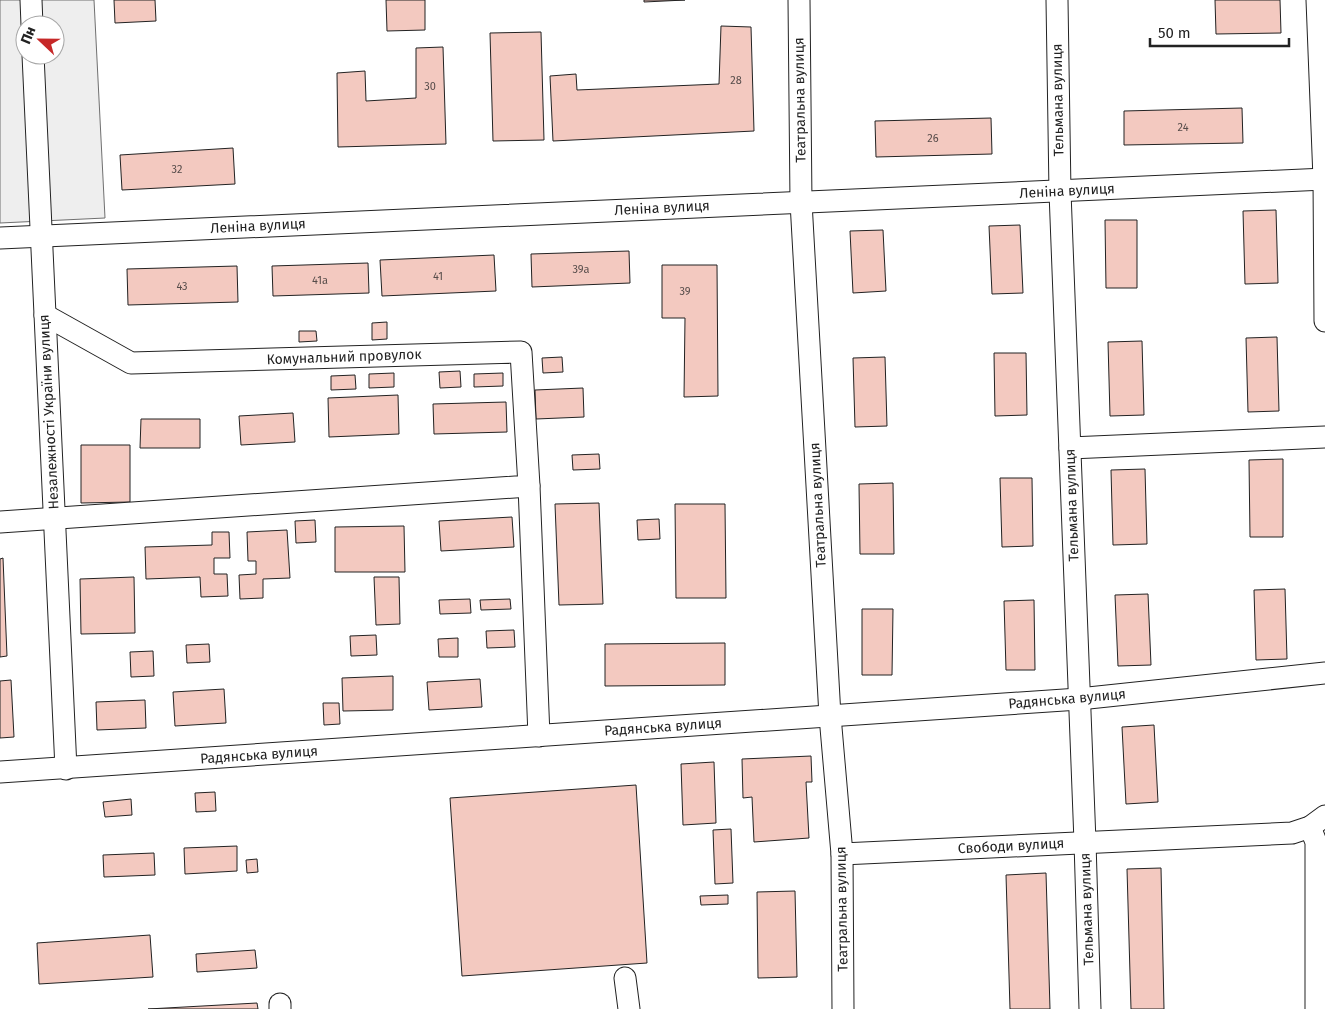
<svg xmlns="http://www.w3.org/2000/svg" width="1325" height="1009" viewBox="0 0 1325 1009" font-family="'Fira Sans',sans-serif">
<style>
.green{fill:#eee;stroke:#6f6f6f;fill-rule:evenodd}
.building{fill:#f3c9c0;stroke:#222}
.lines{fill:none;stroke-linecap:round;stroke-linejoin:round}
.minor-casing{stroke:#222;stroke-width:23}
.minor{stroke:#fff;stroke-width:21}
.labels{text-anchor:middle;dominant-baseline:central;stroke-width:4;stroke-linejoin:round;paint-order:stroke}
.number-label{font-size:11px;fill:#564c4a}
.street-label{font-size:14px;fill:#222;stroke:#fff}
</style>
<rect width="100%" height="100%" fill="#fff"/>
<!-- green -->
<path class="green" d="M0,0H94L105,218L0,223ZM25,25H55V55H25Z"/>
<!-- building -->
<g class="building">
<polygon points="114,0 155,0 156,21 115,23"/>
<polygon points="386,0 425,0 425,30 387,31"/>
<polygon points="644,0 685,0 644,2"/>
<polygon points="1215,0 1280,0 1281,33 1216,34"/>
<polygon points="721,26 751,27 754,131 553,141 550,76 576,74 577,90 719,84"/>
<polygon points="541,32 544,140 493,141 490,33"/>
<polygon points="443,47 446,144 338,147 337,73 365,71 366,101 416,98 416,48"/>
<polygon points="1242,108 1243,143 1124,145 1124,111"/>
<polygon points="991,118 992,154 876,157 875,121"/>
<polygon points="233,148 235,184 122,190 120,155"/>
<polygon points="1276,210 1278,283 1245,284 1243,211"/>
<polygon points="1105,220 1137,220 1137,288 1106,288"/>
<polygon points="1020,225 1023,293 992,294 989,226"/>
<polygon points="883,230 886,291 853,293 850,231"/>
<polygon points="629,251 630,283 532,287 531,254"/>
<polygon points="494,255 496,291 382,296 380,260"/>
<polygon points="368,263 369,293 273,296 272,266"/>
<polygon points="662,265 717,265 718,396 684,397 685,318 662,318"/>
<polygon points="237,266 238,302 128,305 127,269"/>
<polygon points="387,322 387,339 372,340 372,323"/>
<polygon points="299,331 316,331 317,341 299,342"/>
<polygon points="1277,337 1279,411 1248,412 1246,338"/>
<polygon points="1142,341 1144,415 1110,416 1108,342"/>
<polygon points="994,353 1026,353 1027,415 995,416"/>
<polygon points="562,357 563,372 543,373 542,358"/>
<polygon points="885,357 887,426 855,427 853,358"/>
<polygon points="460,371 461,387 440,388 439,372"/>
<polygon points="394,373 394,387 369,388 369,374"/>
<polygon points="503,373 503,386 474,387 474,374"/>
<polygon points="355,375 356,389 331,390 331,376"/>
<polygon points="583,388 584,417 536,419 535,390"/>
<polygon points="398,395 399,434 329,437 328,398"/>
<polygon points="506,402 507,432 434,434 433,404"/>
<polygon points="293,413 295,442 241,445 239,416"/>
<polygon points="141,419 200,419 200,448 140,448"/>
<polygon points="81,445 130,445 130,502 81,503"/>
<polygon points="599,454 600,469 573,470 572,455"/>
<polygon points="1283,459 1283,537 1250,537 1249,460"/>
<polygon points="1145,469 1147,544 1113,545 1111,470"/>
<polygon points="1000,478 1032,478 1033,546 1002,547"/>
<polygon points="893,483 894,554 860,554 859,484"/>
<polygon points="599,503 603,604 559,605 555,504"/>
<polygon points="675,504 725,504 726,598 676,598"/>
<polygon points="512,517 514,547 441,551 439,521"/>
<polygon points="659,519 660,539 638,540 637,520"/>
<polygon points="315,520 316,542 296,543 295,521"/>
<polygon points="404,526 405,572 335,572 335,527"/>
<polygon points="287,530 290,578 263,579 263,598 240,599 239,575 256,574 256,561 248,561 247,532"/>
<polygon points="212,532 229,532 230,558 214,558 214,574 227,574 228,596 201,597 200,577 146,579 145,547 212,545"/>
<polygon points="3,558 7,656 0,657 0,559"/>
<polygon points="134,577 135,633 81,634 80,579"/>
<polygon points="374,577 399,577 400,624 376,625"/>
<polygon points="1285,589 1287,659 1256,660 1254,590"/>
<polygon points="1148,594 1151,665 1118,666 1115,595"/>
<polygon points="470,599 471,613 440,614 439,600"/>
<polygon points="510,599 511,609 481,610 480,600"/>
<polygon points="1034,600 1035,670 1006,670 1004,601"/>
<polygon points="862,609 893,609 892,675 862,675"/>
<polygon points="514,630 515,647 487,648 486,631"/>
<polygon points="376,635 377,655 351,656 350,636"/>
<polygon points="458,638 458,657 439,657 438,639"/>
<polygon points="725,643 725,685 605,686 605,644"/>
<polygon points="209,644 210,662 187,663 186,645"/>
<polygon points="153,651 154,676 131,677 130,652"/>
<polygon points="393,676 393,710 343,711 342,678"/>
<polygon points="480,679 482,707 429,710 427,682"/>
<polygon points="11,680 14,737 0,738 0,681"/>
<polygon points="224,689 226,723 175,726 173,692"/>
<polygon points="145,700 146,728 97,730 96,702"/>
<polygon points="323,703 339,703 340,724 324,725"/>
<polygon points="1154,725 1158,802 1126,804 1122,727"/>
<polygon points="811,756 812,782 806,782 809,838 754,842 752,797 743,798 742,759"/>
<polygon points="714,762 716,823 683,825 681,764"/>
<polygon points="636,785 647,963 462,976 450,798"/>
<polygon points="215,792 216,811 196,812 195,793"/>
<polygon points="131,799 132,815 105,817 103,802"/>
<polygon points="731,829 733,883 715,884 713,830"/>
<polygon points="237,846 237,871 185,874 184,848"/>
<polygon points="154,853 155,875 104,877 103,855"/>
<polygon points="257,859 258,872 247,873 246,860"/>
<polygon points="1161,868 1164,1009 1131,1009 1127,869"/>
<polygon points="1046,873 1050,1009 1010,1009 1006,875"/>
<polygon points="795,891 797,977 758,978 757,892"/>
<polygon points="728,895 728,904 701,905 700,896"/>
<polygon points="150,935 153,977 39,984 37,943"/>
<polygon points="255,950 257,968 197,972 196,954"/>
<polygon points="257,1003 258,1009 148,1009"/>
</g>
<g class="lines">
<defs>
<g id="minor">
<polyline points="31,0 32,25"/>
<polyline points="799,0 801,202 830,716 842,854 843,1009"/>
<polyline points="1057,0 1060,192 1085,842 1090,1009"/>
<polyline points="1317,0 1324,179 1325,321"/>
<polyline points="33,55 66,769"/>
<polyline points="0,238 1325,179"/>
<polyline points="1070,448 1325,437"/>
<polyline points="529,486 539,736"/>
<polyline points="0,522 529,486 521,352 131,363 45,315"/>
<polyline points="0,772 1079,699 1325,673"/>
<polyline points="1310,827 1316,842 1316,1009"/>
<polyline points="842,854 1292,833 1310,827 1325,816"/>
<polyline points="625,978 629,1009"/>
<polyline points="280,1004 280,1009"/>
</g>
</defs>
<!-- minor casing -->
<use href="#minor" class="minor-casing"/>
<!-- minor -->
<use href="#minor" class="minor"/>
</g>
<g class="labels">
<!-- number labels -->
<g class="number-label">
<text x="736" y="80">28</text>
<text x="430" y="86">30</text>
<text x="1183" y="127">24</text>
<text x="933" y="138">26</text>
<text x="177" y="169">32</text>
<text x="581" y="269">39а</text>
<text x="438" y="276">41</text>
<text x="320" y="280">41а</text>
<text x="182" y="286">43</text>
<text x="685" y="291">39</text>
</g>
<!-- street labels -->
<g class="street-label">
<text transform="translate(800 100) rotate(-91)">Театральна вулиця</text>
<text transform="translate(1058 100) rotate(-91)">Тельмана вулиця</text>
<text transform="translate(1067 191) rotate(-3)">Леніна вулиця</text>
<text transform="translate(662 208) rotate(-3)">Леніна вулиця</text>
<text transform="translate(258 226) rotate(-3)">Леніна вулиця</text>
<text transform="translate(344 357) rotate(-2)">Комунальний провулок</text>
<text transform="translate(49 412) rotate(-93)">Незалежності України вулиця</text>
<text transform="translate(818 505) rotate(-93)">Театральна вулиця</text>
<text transform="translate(1072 505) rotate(-92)">Тельмана вулиця</text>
<text transform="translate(1067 699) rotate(-5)">Радянська вулиця</text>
<text transform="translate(663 727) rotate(-4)">Радянська вулиця</text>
<text transform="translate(259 755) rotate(-4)">Радянська вулиця</text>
<text transform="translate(1011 846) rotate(-3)">Свободи вулиця</text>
<text transform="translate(842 909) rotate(-91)">Театральна вулиця</text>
<text transform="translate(1087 909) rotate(-92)">Тельмана вулиця</text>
</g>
</g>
<!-- north arrow -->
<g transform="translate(40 40) rotate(292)"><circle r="24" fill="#ffffff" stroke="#a7a7a7"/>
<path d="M0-4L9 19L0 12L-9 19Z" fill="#c62828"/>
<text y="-8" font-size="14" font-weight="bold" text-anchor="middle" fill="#222222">Пн</text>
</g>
<!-- scale -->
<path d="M1150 38v8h139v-8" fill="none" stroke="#222222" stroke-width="2.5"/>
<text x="1158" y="38" font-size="15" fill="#222222" stroke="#ffffff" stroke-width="4" paint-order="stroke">50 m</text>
</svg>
